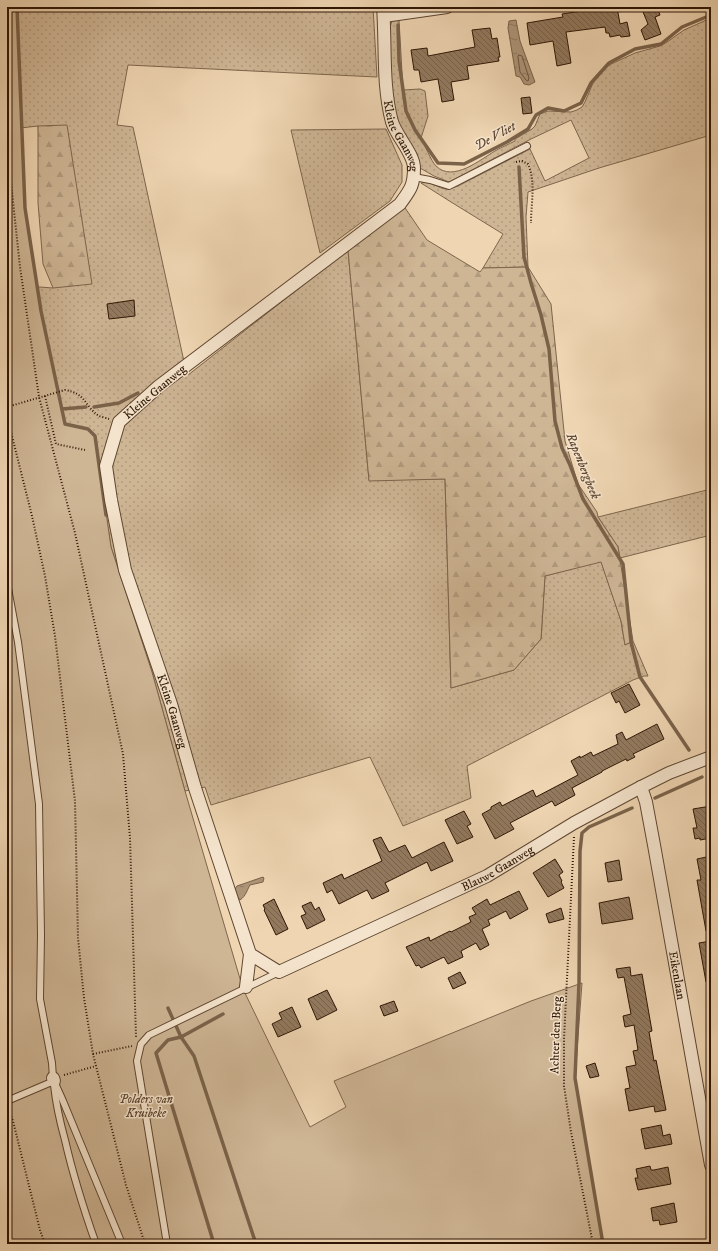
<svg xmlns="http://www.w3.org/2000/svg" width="718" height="1251" viewBox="0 0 718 1251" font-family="'IM FELL DW Pica',serif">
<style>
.grass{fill:url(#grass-dots);stroke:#7e664c}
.forest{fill:url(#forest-firs);stroke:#7e664c}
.park{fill:#ceb594;stroke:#7e664c}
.water{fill:url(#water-ripples);stroke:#7a6249}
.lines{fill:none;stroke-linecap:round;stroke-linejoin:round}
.shore{stroke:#6e553e;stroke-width:1}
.stream{stroke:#7a6249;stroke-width:3.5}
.building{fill:url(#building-back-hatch);stroke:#2e1604}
.lane-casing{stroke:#5e4630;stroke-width:8}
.street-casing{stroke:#5e4630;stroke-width:14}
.path{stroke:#2e1604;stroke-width:2;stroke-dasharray:1 2;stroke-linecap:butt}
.lane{stroke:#f5e4cd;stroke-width:6}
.street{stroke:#f5e4cd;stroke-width:12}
.labels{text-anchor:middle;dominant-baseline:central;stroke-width:3;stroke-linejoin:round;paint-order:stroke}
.street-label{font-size:12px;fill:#2e1604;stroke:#f5e4cd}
.park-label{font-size:12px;font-style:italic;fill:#5e462f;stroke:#f5e4cd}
.water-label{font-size:13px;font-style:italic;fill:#614832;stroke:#f5e4cd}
</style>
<defs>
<pattern id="grass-dots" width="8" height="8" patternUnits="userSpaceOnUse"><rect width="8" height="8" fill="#ceb594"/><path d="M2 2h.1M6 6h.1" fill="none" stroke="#b19b7e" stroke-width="1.8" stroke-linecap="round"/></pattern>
<pattern id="forest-firs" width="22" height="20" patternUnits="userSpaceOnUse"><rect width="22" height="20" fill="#ceb594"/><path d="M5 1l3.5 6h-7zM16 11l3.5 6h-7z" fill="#b19b7e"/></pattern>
<pattern id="water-ripples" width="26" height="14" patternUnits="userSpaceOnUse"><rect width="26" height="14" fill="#ad9477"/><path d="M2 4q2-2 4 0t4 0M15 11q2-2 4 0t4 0" fill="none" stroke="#8d785f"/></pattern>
<pattern id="building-back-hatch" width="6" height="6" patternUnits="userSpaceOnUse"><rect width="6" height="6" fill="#92795e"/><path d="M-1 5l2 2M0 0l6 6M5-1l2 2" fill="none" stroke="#78624b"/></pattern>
</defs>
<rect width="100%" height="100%" fill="#efd5b2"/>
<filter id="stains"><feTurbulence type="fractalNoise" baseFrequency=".005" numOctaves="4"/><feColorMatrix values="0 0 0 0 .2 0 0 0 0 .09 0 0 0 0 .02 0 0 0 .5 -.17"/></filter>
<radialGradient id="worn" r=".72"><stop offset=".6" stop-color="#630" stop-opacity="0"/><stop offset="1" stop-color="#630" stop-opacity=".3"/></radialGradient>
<!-- grass -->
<g class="grass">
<polygon points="7,7 373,7 377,77 128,65 117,125 133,127 183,357 188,375 348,250 369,480 445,479 451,688 514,670 541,639 545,576 601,561 621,621 625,645 633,641 648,676 644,676 633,680 467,766 471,798 403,826 370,757 211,805 205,787 185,791 152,672 111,547 106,515 79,505 26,286 53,288 38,126 11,129"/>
<path d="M711,18V135L599,168L528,192L526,217L528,267L483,268L503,234L451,202L421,183C433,180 437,189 447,189C451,189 454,187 458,186L530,149L545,181L589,158L571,120L531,139L449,182L434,176L420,168L397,122L392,96L389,30L392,21L399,20L403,90L420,89L425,91L428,116L421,138C425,145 431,161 436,166C453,183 481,159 495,151C502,147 509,144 515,141V139L532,129L535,126L540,114L548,111L571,112L577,110L582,107L585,102L593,83L597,77L609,65L635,53L660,46L667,42L684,30Z"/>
<polygon points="386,129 402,165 402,182 390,201 320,253 291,130"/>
<polygon points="711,489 711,535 620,558 618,547 598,517"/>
</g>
<!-- forest -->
<g class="forest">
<polygon points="67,125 92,284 53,288 43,264 38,203 38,126"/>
<polygon points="403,205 427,240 480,272 483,268 528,267 551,304 565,441 578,484 597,512 598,517 618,547 633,641 625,645 621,621 601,562 545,576 541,639 514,670 451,688 445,479 369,481 348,250"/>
</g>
<!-- park -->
<polygon class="park" points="7,7 17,7 25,208 41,311 65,424 88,429 95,436 111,547 152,672 185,791 243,989 310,1127 346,1107 334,1081 531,1001 582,983 575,1078 603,1244 7,1244"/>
<!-- water -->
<g class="water">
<polygon points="516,20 520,41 535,82 529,85 524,84 520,77 516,76 508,28 509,21"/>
<path d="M263,877L264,878L263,882L250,885C247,890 246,896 240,900L237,896L235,889L237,886Z"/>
</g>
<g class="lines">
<!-- shore -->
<polygon class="shore" points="519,55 522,56 529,78 528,81 526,80 520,72 518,57"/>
<!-- stream -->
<g class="stream">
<polyline points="17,7 25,208 41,311 65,424 88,429 95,436 106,515"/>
<polyline points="398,25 399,61 406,111 415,130 438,163 464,164 507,142 528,129 536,115 548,108 564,111 581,103 591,83 609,63 635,49 661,44 682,27 711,15"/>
<polyline points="519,167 524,257 531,283 541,315 549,349 555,421 562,448 570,465 583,499 623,564 631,642 640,677 689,750"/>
<polyline points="94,407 119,403 138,393"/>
<polyline points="62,409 86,407"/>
<polyline points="709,775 711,774"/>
<polyline points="655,798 702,777"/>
<polyline points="168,1008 181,1037 223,1014"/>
<polyline points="214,1244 156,1053 168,1040 181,1037 194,1056 256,1244"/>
<polyline points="603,1244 575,1078 579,983 580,851 582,833 589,827 632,808"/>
</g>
</g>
<!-- building -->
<g class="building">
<polygon points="607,7 617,7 620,24 627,22 630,36 621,37 620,35 610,37 609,33 606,33 605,27 566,32 571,63 557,66 553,41 530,45 527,23 563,17 562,14 588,10 588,11"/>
<polygon points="641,7 657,7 660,15 655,17 661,34 645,40 641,30 648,24"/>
<polygon points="490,28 492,39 497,38 500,57 498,57 499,61 467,66 469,79 451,82 454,100 442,102 438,79 421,82 419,70 414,70 411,50 427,48 428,56 475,47 472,30"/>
<polygon points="530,97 532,113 523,114 521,98"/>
<polygon points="134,300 135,316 109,319 107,304"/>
<polygon points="629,684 640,705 625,713 619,701 616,703 611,693"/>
<polygon points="657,724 664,739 633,754 635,757 627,761 626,759 602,771 602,772 572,788 575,795 555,806 552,801 510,823 514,829 495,839 482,814 491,809 491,807 500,802 502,806 533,790 536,797 578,775 571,761 580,756 580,758 591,752 593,756 618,744 616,735 622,732 626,740"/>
<polygon points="711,806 711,838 700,840 700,838 695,839 693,828 697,828 693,809"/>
<polygon points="464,811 471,824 467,826 473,837 457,844 445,820"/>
<polygon points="381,837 389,852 405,845 412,858 444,842 453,861 431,871 427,862 385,883 389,891 372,899 367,890 339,904 332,890 327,893 323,883 342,874 344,879 382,861 373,840"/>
<polygon points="711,856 711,930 706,931 697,880 701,880 697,859"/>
<polygon points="555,859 563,872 559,875 562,881 561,882 564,888 548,897 533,873"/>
<polygon points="619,860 622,880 608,882 605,863"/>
<polygon points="519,891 528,909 510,919 506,911 488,920 490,925 482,929 489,945 480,950 476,943 461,951 463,957 448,964 444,957 421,968 419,965 416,966 406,947 429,937 430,941 450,931 451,932 471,922 469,917 476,914 472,908 487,899 490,905"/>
<polygon points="629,897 633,919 602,924 599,903"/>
<polygon points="274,899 288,929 276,935 264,910 265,909 263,905"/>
<polygon points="311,902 315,910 319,907 325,920 307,929 301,916 306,914 302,906"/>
<polygon points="561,908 564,919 549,923 546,914"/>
<polygon points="711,941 711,981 706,982 699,943"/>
<polygon points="630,967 631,976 642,974 652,1031 649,1032 654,1061 656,1060 666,1110 655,1112 654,1106 629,1111 625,1089 630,1088 626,1067 636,1065 633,1051 638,1050 634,1025 625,1027 623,1016 631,1014 624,977 618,978 616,969"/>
<polygon points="460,972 466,983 453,989 448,978"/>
<polygon points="327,990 337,1010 317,1020 308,999"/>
<polygon points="394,1001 398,1011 384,1016 380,1006"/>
<polygon points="292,1007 301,1027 278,1037 272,1024 282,1019 279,1013"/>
<polygon points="595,1063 599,1076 590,1078 586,1066"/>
<polygon points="661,1125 663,1136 670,1134 672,1144 645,1149 641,1129"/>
<polygon points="650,1166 651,1170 654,1170 668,1167 671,1184 638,1190 635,1178 638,1178 636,1169"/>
<polygon points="674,1203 677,1222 660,1225 659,1220 653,1221 651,1208"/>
</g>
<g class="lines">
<defs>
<g id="lane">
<polyline points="414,177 430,180 449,186 527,146"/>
<polyline points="7,583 18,642 39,804 41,935 40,999 52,1063 53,1078"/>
<polyline points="54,1081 63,1101 122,1244"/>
<path d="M54,1085C56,1104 60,1122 65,1140C73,1175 84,1210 96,1244"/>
<polyline points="7,1101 54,1081"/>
<polyline points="167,1244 137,1061 141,1044 149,1035 279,972"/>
</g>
<g id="street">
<path id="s1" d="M383,7C386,46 382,84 392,122C397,137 414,154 414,168C414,186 410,190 400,204L159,386L119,422L106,466L111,500L125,570L171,704L195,788L250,954L279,972L487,876L574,823L641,787L669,773L711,757"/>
<polyline points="384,16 447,7"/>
<path id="s2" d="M641,787L646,802L654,845L711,1165"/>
<polyline points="246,987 250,954"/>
<polyline points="53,1078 54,1081"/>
</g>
</defs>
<!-- lane casing -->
<use href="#lane" class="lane-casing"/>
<!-- street casing -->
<use href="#street" class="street-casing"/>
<!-- path -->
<g class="path">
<polyline points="7,145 20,267 39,397 75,533 123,754 130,838 136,1037"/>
<path d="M516,162L522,161L528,164C536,181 531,204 531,223"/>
<polyline points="45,396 56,444 85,450"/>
<path d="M7,407L65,390C86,393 85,407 99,416C102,417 106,418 109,419"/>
<polyline points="7,416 32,516 45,576 55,636 75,801 78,938 84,998 93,1054 126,1185 145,1244"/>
<polyline points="574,837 564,1039 564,1086 571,1132 593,1244"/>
<polyline points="93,1054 132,1046"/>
<polyline points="64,1075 96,1066"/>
<polyline points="8,1108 13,1121 40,1230 45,1244"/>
</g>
<!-- lane -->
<use href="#lane" class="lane"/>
<!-- street -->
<use href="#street" class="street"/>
</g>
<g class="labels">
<!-- street labels -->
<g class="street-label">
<text stroke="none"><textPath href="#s1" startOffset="132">Kleine Gaanweg</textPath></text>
<text transform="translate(155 392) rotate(-40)">Kleine Gaanweg</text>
<text stroke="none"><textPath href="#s1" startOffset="863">Kleine Gaanweg</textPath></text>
<text stroke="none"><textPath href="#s1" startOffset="1394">Blauwe Gaanweg</textPath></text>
<text stroke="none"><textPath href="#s2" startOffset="192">Eikenlaan</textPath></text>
<text transform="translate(556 1035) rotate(-88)">Achter den Berg</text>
</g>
<!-- park labels -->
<g class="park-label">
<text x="146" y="1099">Polders van<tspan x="146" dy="14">Kruibeke</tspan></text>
</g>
<!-- water labels -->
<g class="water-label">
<text transform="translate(495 136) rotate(-29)">De Vliet</text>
<text transform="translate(583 466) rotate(68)">Rapenbergbeek</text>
</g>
</g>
<!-- margin -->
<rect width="718" height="1251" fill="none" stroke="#efd5b2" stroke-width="24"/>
<rect x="8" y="8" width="702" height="1235" fill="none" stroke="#2e1604" stroke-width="2"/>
<rect x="12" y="12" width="694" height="1227" fill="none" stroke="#2e1604"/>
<rect width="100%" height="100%" filter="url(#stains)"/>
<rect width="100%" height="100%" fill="url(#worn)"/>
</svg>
